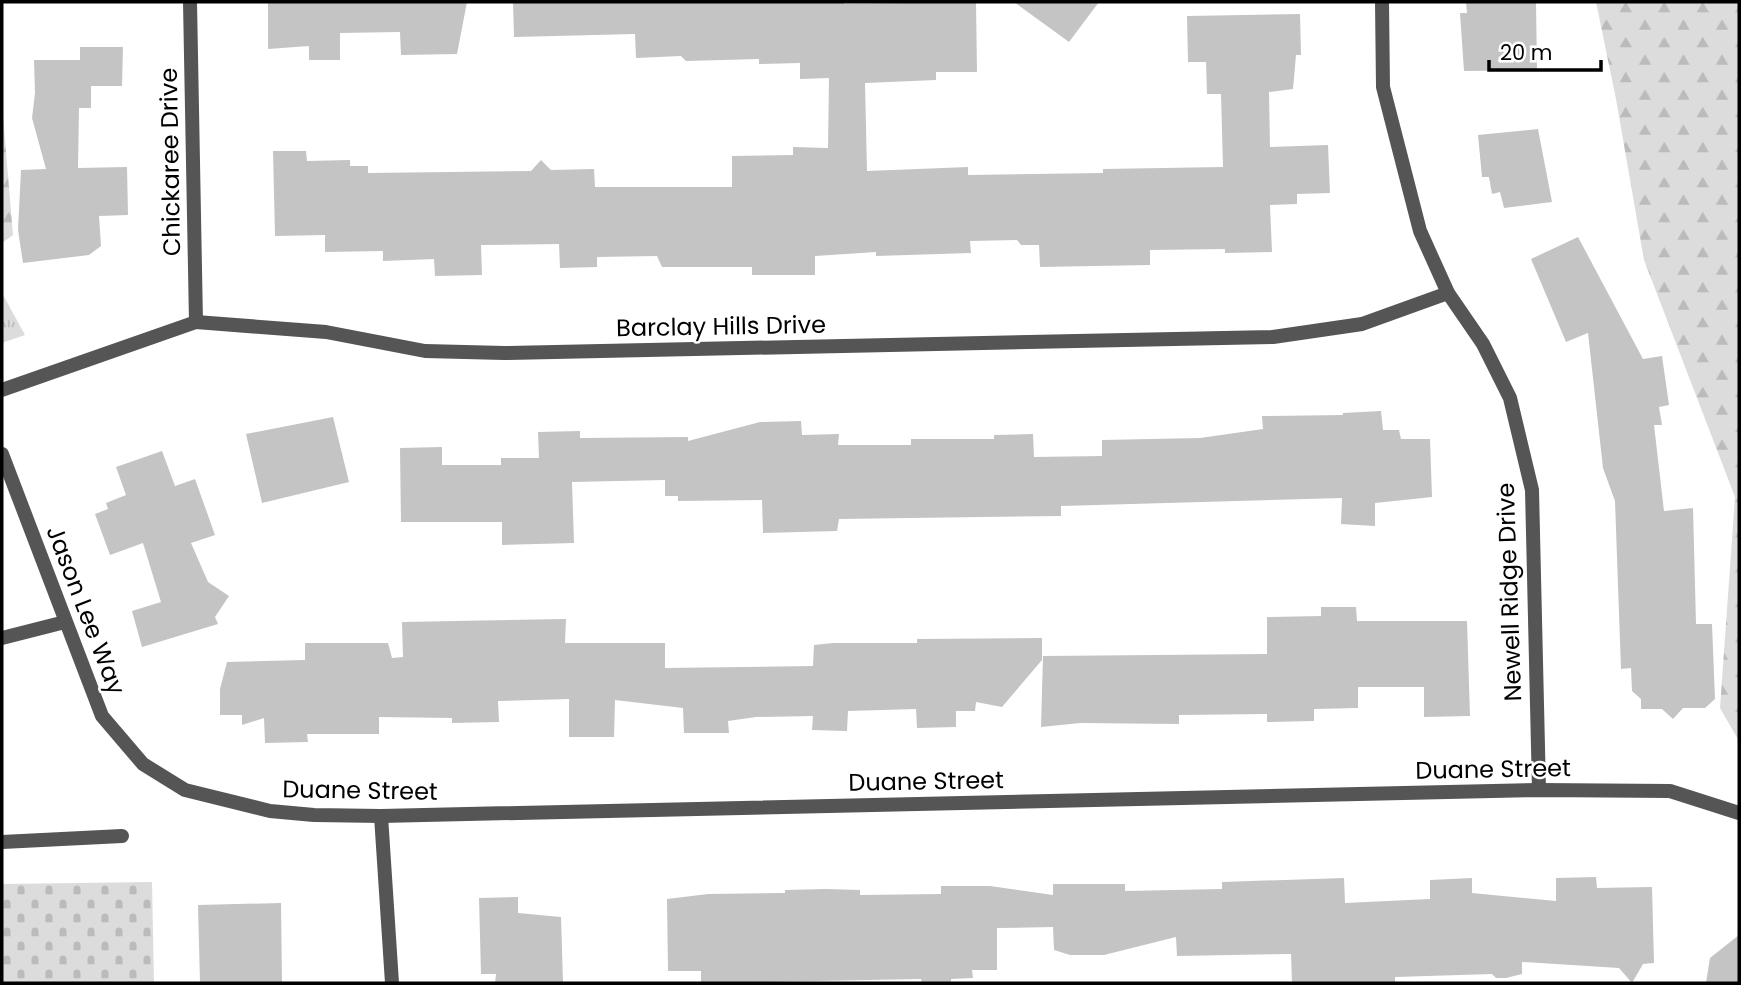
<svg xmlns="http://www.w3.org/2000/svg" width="1741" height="985" viewBox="0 0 1741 985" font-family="Poppins,sans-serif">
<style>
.forest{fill:url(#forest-firs)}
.cemetery{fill:url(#cemetery-stones)}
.park{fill:url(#park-tufts)}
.building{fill:#c4c4c4}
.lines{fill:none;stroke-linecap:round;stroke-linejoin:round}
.minor{stroke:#555;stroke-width:14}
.labels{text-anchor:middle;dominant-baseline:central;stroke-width:5;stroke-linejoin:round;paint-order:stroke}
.street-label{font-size:24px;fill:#000;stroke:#fff}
</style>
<defs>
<pattern id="forest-firs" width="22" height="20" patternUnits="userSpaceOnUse" patternTransform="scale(1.75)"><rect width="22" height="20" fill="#dcdcdc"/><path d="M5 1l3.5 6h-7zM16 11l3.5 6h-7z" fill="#bbb"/></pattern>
<pattern id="cemetery-stones" width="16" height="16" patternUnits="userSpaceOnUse" patternTransform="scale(1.75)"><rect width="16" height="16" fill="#dcdcdc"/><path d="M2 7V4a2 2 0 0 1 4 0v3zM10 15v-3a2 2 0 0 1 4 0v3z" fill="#bbb"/></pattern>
<pattern id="park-tufts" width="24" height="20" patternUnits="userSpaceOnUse" patternTransform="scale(1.75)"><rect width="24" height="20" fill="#dcdcdc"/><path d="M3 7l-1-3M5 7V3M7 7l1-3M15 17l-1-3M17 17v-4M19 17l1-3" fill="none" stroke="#bbb"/></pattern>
</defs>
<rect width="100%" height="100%" fill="#fff"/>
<!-- forest -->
<g class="forest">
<polygon points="1596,2 1739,2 1739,741 1720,708 1735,497 1644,260 1616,99"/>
<polygon points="2,104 13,235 2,243"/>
</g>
<!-- cemetery -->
<polygon class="cemetery" points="152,882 154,983 2,983 2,884"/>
<!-- park -->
<polygon class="park" points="2,293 25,335 2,343"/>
<!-- building -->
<g class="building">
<polygon points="268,2 467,2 457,54 401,55 400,32 340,33 340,60 309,60 309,46 268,49"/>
<polygon points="513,2 844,2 844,4 976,2 977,72 936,72 936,80 865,83 867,171 968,167 968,175 1103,173 1103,169 1223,167 1221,94 1207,94 1206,62 1188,62 1187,16 1300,14 1301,55 1296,55 1293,89 1269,92 1270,147 1328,145 1330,193 1297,194 1297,204 1270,205 1272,252 1225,253 1225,249 1150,250 1150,265 1040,267 1039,245 1021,245 1017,240 970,241 971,253 876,256 876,252 815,256 815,275 752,275 752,267 662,267 657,256 597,257 597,267 560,268 559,244 481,245 482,275 435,276 434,259 383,261 383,251 325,252 325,235 275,236 273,151 306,151 307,161 350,160 350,166 368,166 368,173 531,171 541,160 551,170 594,169 595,187 732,187 732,156 793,155 793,147 828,148 829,78 800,79 800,63 759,64 759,59 686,61 681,56 636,58 635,34 514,37"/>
<polygon points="1014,2 1099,2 1069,42"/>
<polygon points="1466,2 1536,2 1537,70 1464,71 1460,13 1467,13"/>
<polygon points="80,47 123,47 122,86 91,86 91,108 79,108 78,168 127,167 128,215 99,216 101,246 89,255 23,263 18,230 21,170 46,169 32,118 35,93 34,60 80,60"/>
<polygon points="1538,129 1552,202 1504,208 1500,192 1492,194 1489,177 1482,177 1478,135"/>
<polygon points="1578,237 1643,359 1662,356 1669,405 1659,407 1662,425 1654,425 1664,511 1693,508 1696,624 1712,624 1715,699 1705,708 1683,708 1673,719 1662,709 1641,709 1641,699 1632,691 1631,668 1621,669 1615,501 1603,468 1588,333 1566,342 1531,259"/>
<polygon points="1381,411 1383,430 1399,430 1401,439 1430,439 1432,497 1375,503 1375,526 1341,524 1342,498 1061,506 1061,516 839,519 837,531 763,533 762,500 678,501 678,496 665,496 665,480 572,482 574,543 502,545 502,522 401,522 400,448 442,447 442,465 501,465 501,458 539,458 538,432 580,431 580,438 688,437 688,441 760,422 801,421 802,435 839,434 838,445 911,445 911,439 994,439 994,435 1033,434 1034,457 1102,456 1102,440 1200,438 1263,429 1262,416 1343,415 1343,413"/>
<polygon points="333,417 349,482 262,503 246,434"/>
<polygon points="162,451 175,486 195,479 215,535 191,543 208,582 229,596 215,617 218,624 142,647 132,611 161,602 143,543 110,555 95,514 108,509 106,503 126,495 116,467"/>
<polygon points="1321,607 1356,607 1357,621 1467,621 1470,716 1424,717 1424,687 1358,687 1358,708 1314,709 1314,721 1267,722 1267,714 1179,715 1179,724 1080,723 1041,727 1043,656 1267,654 1267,617 1321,616"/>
<polygon points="566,619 565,643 665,643 665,668 813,666 814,645 833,643 917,643 917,639 1042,638 1042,660 1002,707 976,702 975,711 956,711 956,727 917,728 916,709 848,711 847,731 812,730 813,716 756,717 728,721 729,733 684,733 683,708 615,700 614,737 569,737 569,699 498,701 499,722 452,723 452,718 379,717 379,734 307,734 308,742 265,743 264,718 242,725 242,715 220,715 220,689 227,662 305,660 305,643 388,643 392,658 403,657 402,622"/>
<polygon points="1596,877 1597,888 1652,887 1654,963 1643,964 1632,983 1619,968 1522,962 1522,974 1506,978 1496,978 1492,974 1395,977 1395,982 1379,983 1292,983 1291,954 1177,956 1176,937 1104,955 1070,955 1054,950 1053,927 997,928 997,970 972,970 973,978 951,979 951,983 922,983 921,979 701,983 701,971 668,971 667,899 708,894 785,893 785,890 826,889 860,890 860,895 941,894 941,886 990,886 1053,895 1053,884 1125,884 1125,891 1222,889 1222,882 1344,878 1345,903 1430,899 1430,880 1472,878 1472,893 1556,901 1556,878"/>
<polygon points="518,897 518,913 561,917 563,983 495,983 496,974 481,974 479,898"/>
<polygon points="281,903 282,983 200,983 198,905"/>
<polygon points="1739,935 1739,983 1706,983 1710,958"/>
</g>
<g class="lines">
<!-- minor -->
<g class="minor">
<polyline points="190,2 196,322"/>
<polyline points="1382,2 1383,87 1420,231 1448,293 1483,344 1510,398 1532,490 1539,790"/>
<polyline points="2,390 196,322 326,332 425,351 504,353 1273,337 1362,324 1448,293"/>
<polyline points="2,454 102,716 143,764 185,790 270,811 314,815 381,816 1539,790 1670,791 1739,813"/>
<polyline points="2,638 65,622"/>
<polyline points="381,816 392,983"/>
<polyline points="2,842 122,836"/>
</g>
</g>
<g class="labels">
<!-- street labels -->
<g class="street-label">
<text transform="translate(170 162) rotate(-91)">Chickaree Drive</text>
<text transform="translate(721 326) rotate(-1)">Barclay Hills Drive</text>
<text transform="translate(1509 592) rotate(-92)">Newell Ridge Drive</text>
<text transform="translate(86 610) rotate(69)">Jason Lee Way</text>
<text transform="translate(1493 769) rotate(-1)">Duane Street</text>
<text transform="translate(926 781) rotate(-1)">Duane Street</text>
<text transform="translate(360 790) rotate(1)">Duane Street</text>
</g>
</g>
<!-- border -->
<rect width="1741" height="985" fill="none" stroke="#000000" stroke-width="7"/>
<!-- scale -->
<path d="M1489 60v10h112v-10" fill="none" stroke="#000000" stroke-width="3.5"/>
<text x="1500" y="60" font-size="21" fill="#000000" stroke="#ffffff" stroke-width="5" paint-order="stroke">20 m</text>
</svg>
